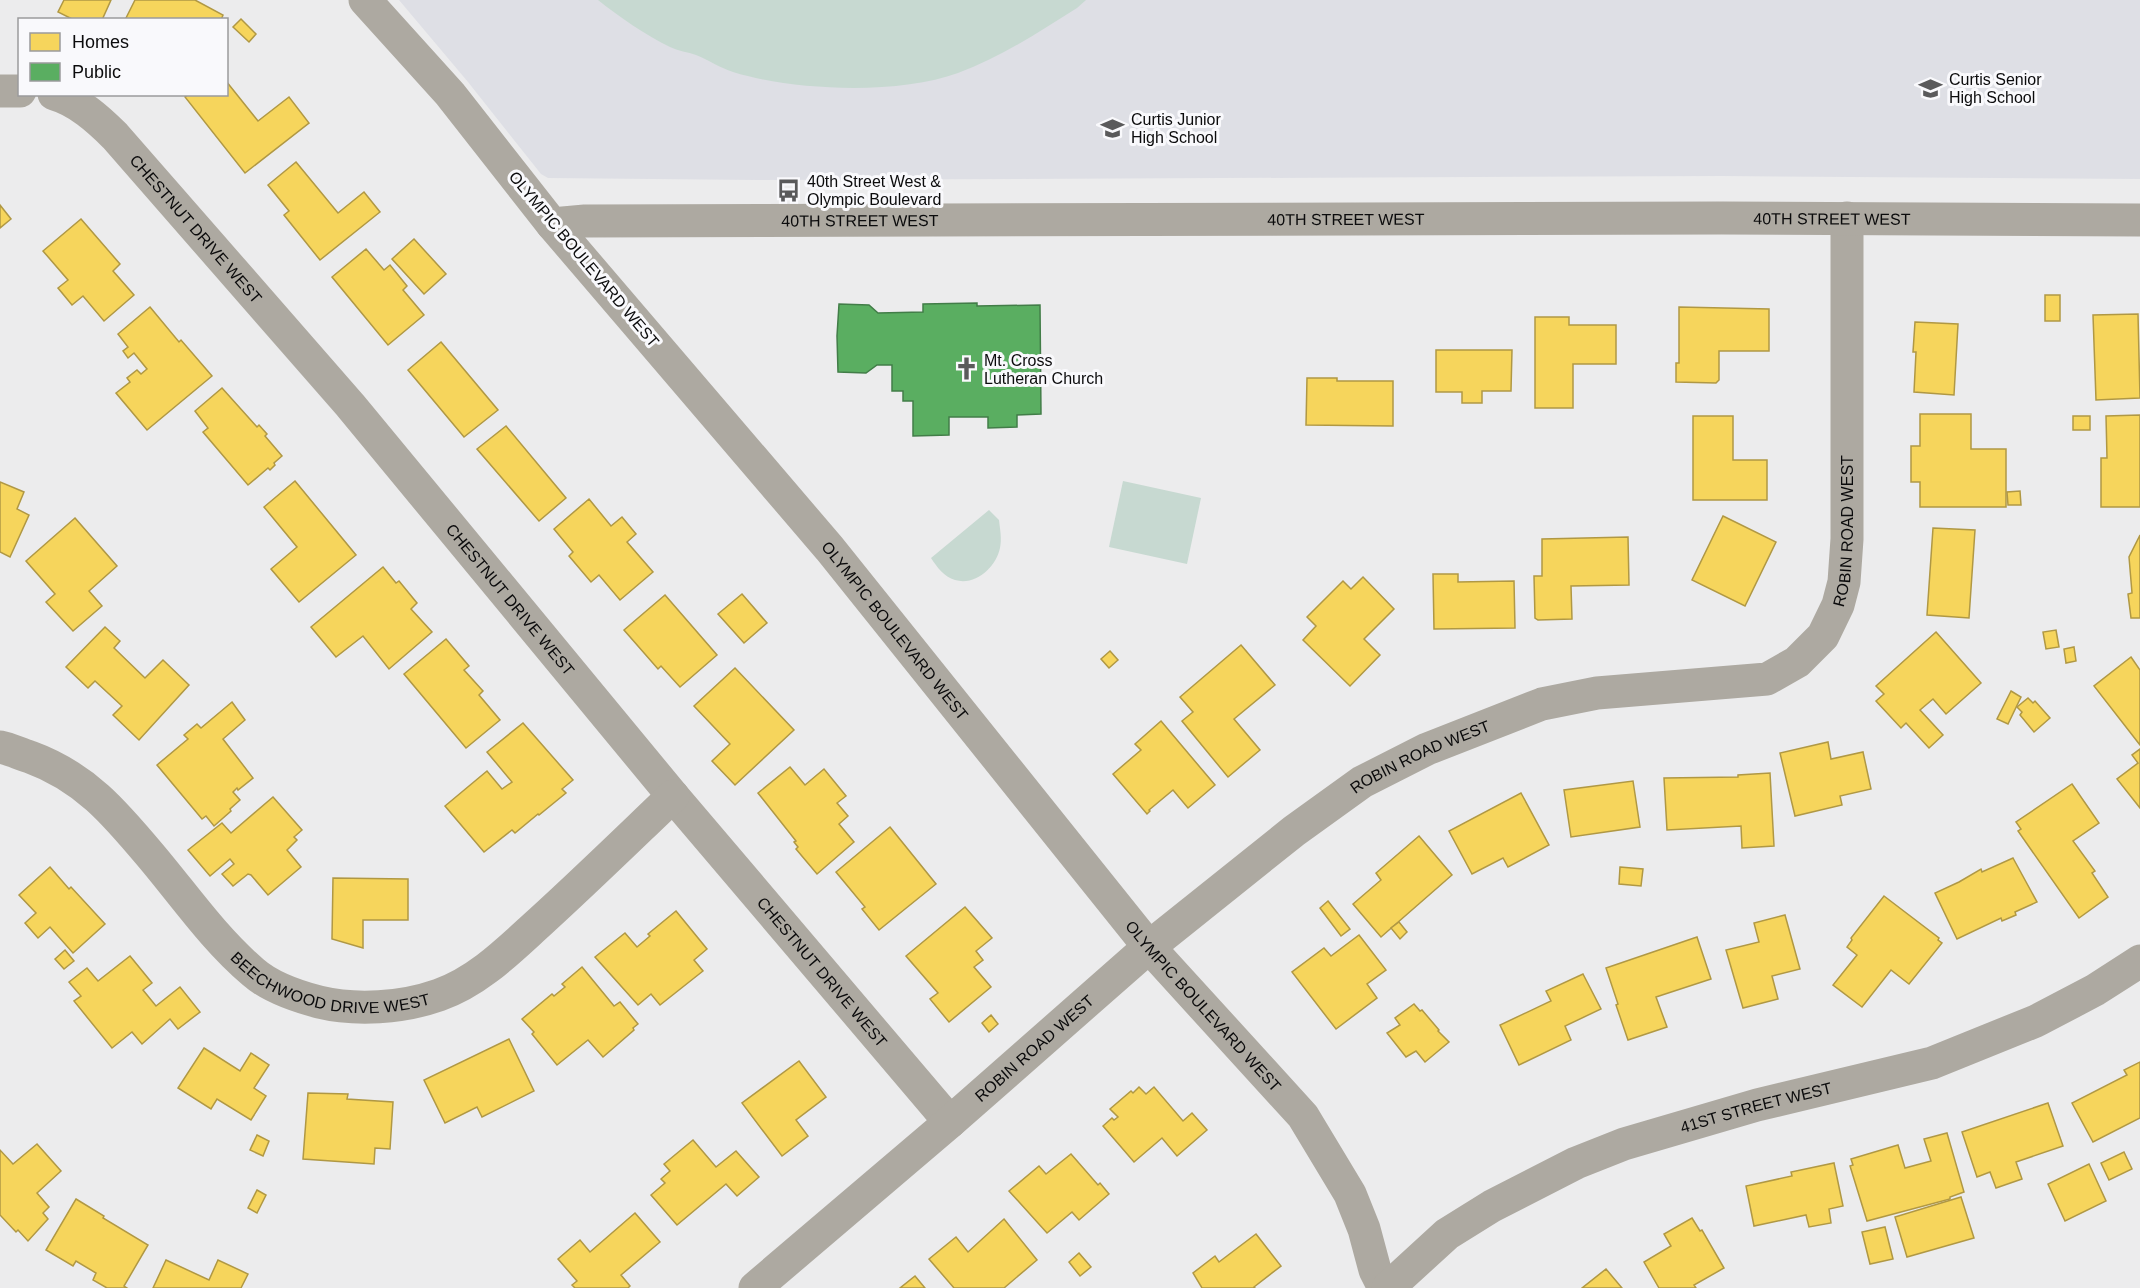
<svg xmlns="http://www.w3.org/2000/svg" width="2140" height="1288" viewBox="0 0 2140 1288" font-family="Arial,sans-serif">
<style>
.built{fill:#dedfe5}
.green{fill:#c7d9d1}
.homes{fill:#f6d55c;stroke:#b09844;stroke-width:1.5}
.public{fill:#5aae61;stroke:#427d48;stroke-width:1.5}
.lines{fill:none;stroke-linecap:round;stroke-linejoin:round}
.minor{stroke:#ada9a1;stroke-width:33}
.tertiary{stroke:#ada9a1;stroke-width:33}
.labels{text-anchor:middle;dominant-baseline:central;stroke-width:6;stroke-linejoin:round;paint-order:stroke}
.poi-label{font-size:16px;fill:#0b0b0c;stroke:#f9f9fc;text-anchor:start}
.street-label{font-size:16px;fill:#0b0b0c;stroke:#f9f9fc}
</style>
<rect width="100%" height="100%" fill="#ececed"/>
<!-- built -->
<polygon class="built" points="399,0 2140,0 2140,179 1722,176 758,180 548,178 541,174 468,82"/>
<!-- green -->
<g class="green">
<path d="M598,0H1086L1077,8C1039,32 1001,57 958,73C898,95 794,91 733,72C720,68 709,60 696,55C688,52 678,51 670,47C647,36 618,16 598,0Z"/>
<polygon points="1123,481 1201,498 1187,564 1109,547"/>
<path d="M989,510L999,520C1000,529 1002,539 1000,548C996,567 976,586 955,580C944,577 937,567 931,558Z"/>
</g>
<!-- homes -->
<g class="homes">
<polygon points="64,0 111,0 102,20 74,20 58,12"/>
<polygon points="135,0 195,0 223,15 221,20 125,20"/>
<polygon points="241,19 256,34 249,42 233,27"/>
<polygon points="226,81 258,121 289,97 309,123 245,173 185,97 189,94 226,94"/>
<polygon points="296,162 338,213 364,192 380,212 320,260 284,215 289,211 268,185"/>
<polygon points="0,205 11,219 0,228"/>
<polygon points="81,219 120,264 113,271 134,295 104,321 83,296 72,305 58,288 68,280 43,251"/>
<polygon points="414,239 446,274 424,294 392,259"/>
<polygon points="366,249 384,270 390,265 407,286 403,290 424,315 388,345 332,277"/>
<rect x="2045" y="295" width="15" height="26"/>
<polygon points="150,307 179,342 181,340 212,376 147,430 116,393 130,382 127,378 137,370 141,374 147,369 134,353 128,358 123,351 128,347 118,334"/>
<polygon points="1679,307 1769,309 1769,351 1719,351 1719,380 1716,383 1676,382 1676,363 1679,363"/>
<polygon points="2138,314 2140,398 2096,400 2093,315"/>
<polygon points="1535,317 1569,317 1569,325 1616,325 1616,364 1573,364 1573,408 1535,408"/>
<polygon points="1915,322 1958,324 1954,395 1914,392 1916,352 1913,352"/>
<polygon points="441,342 498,410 464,437 408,370"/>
<polygon points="1436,350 1512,350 1511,391 1482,391 1482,403 1462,403 1462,392 1436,392"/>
<polygon points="1307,378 1337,378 1337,381 1393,381 1393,426 1306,425"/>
<polygon points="222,388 257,427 259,425 267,434 265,436 282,456 274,463 275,465 270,470 268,468 248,485 203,432 208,428 195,411"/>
<polygon points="1920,414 1971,414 1971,449 2006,449 2006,507 1920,507 1920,482 1911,482 1911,446 1920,446"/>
<polygon points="2140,415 2140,507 2101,507 2101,458 2107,458 2106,416"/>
<polygon points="1693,416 1733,416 1733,460 1767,460 1767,500 1693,500"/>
<rect x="2073" y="416" width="17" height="14"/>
<polygon points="506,426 566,498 539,521 477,449"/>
<polygon points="295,481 356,555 299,602 271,569 297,547 264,507"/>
<polygon points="0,482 24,492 17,509 29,515 10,557 0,552"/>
<polygon points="2020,491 2021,505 2008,505 2007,492"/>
<polygon points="589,499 611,526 622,517 636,534 627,542 653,572 620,600 599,575 591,582 569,556 573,552 554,529"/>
<polygon points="1723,516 1776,542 1745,606 1692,580"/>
<polygon points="75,518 117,566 89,591 102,606 73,631 46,602 55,594 26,561"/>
<polygon points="1933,528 1975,530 1969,618 1927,615"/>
<polygon points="2140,535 2140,618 2131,618 2128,594 2132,593 2129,557"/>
<polygon points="1628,537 1629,585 1571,586 1572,619 1538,620 1535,618 1534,576 1542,576 1542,539"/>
<polygon points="383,567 396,583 399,581 417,603 411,609 432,632 389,669 363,636 336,657 311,627"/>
<polygon points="1433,574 1458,574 1458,582 1514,581 1515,628 1434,629"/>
<polygon points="1363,577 1394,609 1364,639 1380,655 1350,686 1303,640 1316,626 1307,617 1343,581 1351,589"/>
<polygon points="742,594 767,623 744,643 718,614"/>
<polygon points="665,595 717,655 680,687 661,666 658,669 624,630"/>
<polygon points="105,627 120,641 114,648 145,678 163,660 189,685 139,740 113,715 122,706 95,681 88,688 66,667"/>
<polygon points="2056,630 2059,647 2046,649 2043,632"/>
<polygon points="1936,632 1981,683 1946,714 1933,699 1920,710 1943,735 1929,748 1906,723 1901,728 1876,701 1884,694 1876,686"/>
<polygon points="446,639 469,666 464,670 483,691 479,695 500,720 466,748 404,674"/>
<polygon points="1241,645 1275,685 1234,719 1260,750 1228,777 1182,721 1193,712 1180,697"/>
<polygon points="2074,647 2076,661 2066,663 2064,649"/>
<polygon points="1110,651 1118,660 1109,668 1101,659"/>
<polygon points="2131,657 2140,670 2140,745 2094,686"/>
<polygon points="735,668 794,730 735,785 712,761 730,744 694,706"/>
<polygon points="2011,691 2021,697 2008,724 1997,719"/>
<polygon points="2028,698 2033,703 2035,701 2050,718 2034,732 2020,715 2022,712 2017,707"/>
<polygon points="232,702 245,720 223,739 253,778 238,790 237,788 233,792 240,800 230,809 231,811 214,826 206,816 202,819 157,765 188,739 184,735 197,724 201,728"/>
<polygon points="1161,721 1215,785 1188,808 1173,790 1149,810 1150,811 1147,814 1113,774 1141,750 1135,744"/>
<polygon points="523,723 573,780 562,789 566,793 539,815 538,814 515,833 512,830 484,852 445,806 487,771 502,789 512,782 487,752"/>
<polygon points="1828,742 1831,759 1863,752 1871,789 1840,796 1842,805 1795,816 1780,753"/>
<polygon points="2140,749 2140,808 2117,779 2138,763 2132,755"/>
<polygon points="790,767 805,785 824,769 846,796 837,803 848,816 839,824 854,842 817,874 796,849 798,847 794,842 796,841 758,793"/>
<polygon points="1770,773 1774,846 1742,848 1741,826 1667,830 1664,778 1738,777 1738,775"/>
<polygon points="1633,781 1640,827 1571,837 1564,790"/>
<polygon points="2072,784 2099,823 2073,841 2095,871 2092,873 2108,897 2079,918 2018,831 2021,829 2016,822"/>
<polygon points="1521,793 1549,845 1508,867 1503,858 1472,874 1449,831"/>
<polygon points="273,797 302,830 294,837 297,840 287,850 301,867 268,895 251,875 248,874 233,886 222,874 234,864 230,859 210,876 188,850 222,823 231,833"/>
<polygon points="890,827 936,884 879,930 862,909 865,907 836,872"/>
<polygon points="1419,836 1452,875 1381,937 1353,904 1381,880 1376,873"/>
<polygon points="2013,858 2037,902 2015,912 2016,915 2002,921 2001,918 1957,939 1935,893 1959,882 1981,869 1982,872"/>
<polygon points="50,867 69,889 71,887 105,924 73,953 50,927 38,938 25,923 36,913 19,895"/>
<polygon points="1620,867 1643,869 1641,886 1619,884"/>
<polygon points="333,878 408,879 408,920 363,920 363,948 332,939"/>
<polygon points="1884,896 1939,938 1938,940 1942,943 1909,984 1891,970 1862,1007 1833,985 1857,955 1847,947 1852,940 1851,938"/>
<polygon points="1328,901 1350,929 1341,936 1320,908"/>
<polygon points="965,907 992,938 976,951 983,960 974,967 991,987 949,1022 930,999 938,993 906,956"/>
<polygon points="676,911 707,949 694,960 703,971 660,1005 651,994 638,1005 595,957 625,933 637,947 650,936 648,934"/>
<polygon points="1785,915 1800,969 1772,976 1778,999 1743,1008 1726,950 1759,942 1754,923"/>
<polygon points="1399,922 1407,932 1400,939 1391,928"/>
<polygon points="1359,935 1386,970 1367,984 1377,998 1336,1029 1292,972 1324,948 1331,956"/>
<polygon points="1697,937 1711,979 1656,997 1667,1027 1628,1040 1616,1005 1618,1004 1606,968"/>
<polygon points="65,950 74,961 64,969 55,959"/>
<polygon points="130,956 152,983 143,990 156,1006 180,987 200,1012 178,1029 170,1019 142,1044 132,1032 112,1048 74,1001 81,996 69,982 87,968 98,981"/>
<polygon points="582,967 614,1006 620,1002 638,1024 633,1028 634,1030 603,1057 588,1040 557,1065 532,1034 534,1032 522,1019 552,994 554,996 565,987 562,984"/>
<polygon points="1583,974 1601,1009 1565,1026 1571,1040 1519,1065 1500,1025 1551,1001 1546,991"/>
<polygon points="1414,1004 1420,1011 1422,1010 1439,1030 1438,1031 1449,1042 1425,1062 1416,1051 1406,1057 1387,1033 1400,1025 1395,1018"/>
<polygon points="991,1015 998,1024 989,1032 982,1023"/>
<polygon points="509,1039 534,1091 482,1117 477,1107 445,1123 424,1080"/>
<polygon points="204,1048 240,1071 251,1053 269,1065 254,1088 266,1096 251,1120 217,1099 211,1109 178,1088"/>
<polygon points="799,1061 826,1097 796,1120 808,1136 782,1156 742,1103"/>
<polygon points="2140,1062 2140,1118 2093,1142 2072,1103 2127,1075 2124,1070"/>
<polygon points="1139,1087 1146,1094 1154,1087 1183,1121 1192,1113 1207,1130 1177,1156 1162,1138 1134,1162 1103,1126 1112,1118 1114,1120 1118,1117 1110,1109 1131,1091 1133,1093"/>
<polygon points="308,1093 348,1094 347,1099 393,1102 390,1149 375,1148 374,1164 303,1159"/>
<polygon points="2048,1103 2063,1146 2016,1162 2022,1179 1996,1188 1990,1172 1977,1177 1962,1132"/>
<polygon points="1947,1133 1964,1192 1950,1197 1950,1199 1867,1221 1850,1166 1853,1165 1851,1159 1898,1145 1905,1168 1931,1161 1924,1139"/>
<polygon points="257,1135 269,1141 263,1156 250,1150"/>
<polygon points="693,1140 716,1167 736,1151 759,1177 737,1196 726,1184 677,1225 651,1195 665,1183 661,1179 670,1171 664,1164"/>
<polygon points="37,1144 61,1171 37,1193 49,1207 43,1213 48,1219 28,1241 18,1230 16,1232 0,1215 0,1150 13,1164"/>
<polygon points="2124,1152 2132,1169 2109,1180 2101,1163"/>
<polygon points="1071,1154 1098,1185 1100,1183 1109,1194 1079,1220 1072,1212 1047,1233 1009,1191 1039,1166 1046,1174"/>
<polygon points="1834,1163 1843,1206 1829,1209 1831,1223 1809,1227 1806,1215 1754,1226 1746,1186 1792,1176 1791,1172"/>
<polygon points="2089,1164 2106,1201 2065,1221 2048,1184"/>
<polygon points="257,1190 266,1195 257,1213 248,1208"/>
<polygon points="1961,1197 1974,1238 1907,1257 1895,1217"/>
<polygon points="76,1199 104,1216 103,1218 148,1245 124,1286 127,1288 107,1288 93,1280 96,1273 76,1261 73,1266 46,1250"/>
<polygon points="635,1213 660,1242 621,1275 630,1286 628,1288 575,1288 572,1285 577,1281 558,1259 580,1240 590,1252"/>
<polygon points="1692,1218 1700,1231 1702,1230 1724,1268 1694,1285 1696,1288 1659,1288 1644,1262 1671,1246 1664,1234"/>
<polygon points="1004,1219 1037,1260 1004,1288 954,1288 929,1259 956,1237 968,1252"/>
<polygon points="1885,1227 1893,1259 1870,1264 1862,1232"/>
<polygon points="1256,1234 1281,1266 1254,1287 1255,1288 1202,1288 1193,1273 1215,1256 1219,1262"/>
<polygon points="1079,1253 1091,1267 1080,1276 1069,1262"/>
<polygon points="166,1260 209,1280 218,1260 248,1274 241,1288 153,1288"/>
<polygon points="1606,1269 1622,1288 1582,1288"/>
<polygon points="915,1276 925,1288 900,1288"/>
</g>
<!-- public -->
<polygon class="public" points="977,303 977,306 1040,305 1041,414 1017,415 1017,427 988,428 988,417 949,417 949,435 913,436 913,401 903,401 903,391 892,391 892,365 877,365 866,373 838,372 837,336 839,304 869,305 878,313 923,312 923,304"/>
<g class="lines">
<!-- minor -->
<g class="minor">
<polyline points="0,91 20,91"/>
<path id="s1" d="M54,94C78,101 98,119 115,136L350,405L673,796L950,1122"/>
<path id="s2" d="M552,224L830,549L1149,947L1303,1116L1350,1194L1364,1229L1375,1270L1384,1288"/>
<path id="s3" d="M0,747C10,749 20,754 30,757C85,777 115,813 151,856C184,895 214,939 253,972C270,987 296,996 319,1002C356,1011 402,1008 439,995C479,981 510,949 541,921C586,880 629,838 673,796"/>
<path id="s4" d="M755,1288L950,1122L1149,947L1294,831L1362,782L1427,749L1542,704L1597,693L1767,679L1797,662L1823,636L1838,605L1844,582L1847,539V218"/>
<path id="s5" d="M1388,1288L1447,1234L1492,1206L1576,1163L1624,1144L1757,1105L1932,1063L2036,1021L2095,990L2140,961"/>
</g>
<!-- tertiary -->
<path class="tertiary" id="s6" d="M365,0L450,94L552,224L585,221L1721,218L2140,220"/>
</g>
<!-- icons -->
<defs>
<symbol id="school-bare" viewBox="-9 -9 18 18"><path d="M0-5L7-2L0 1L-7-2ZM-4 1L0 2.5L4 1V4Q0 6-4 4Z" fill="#5a5a5b" stroke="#f9f9fc" stroke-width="2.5" paint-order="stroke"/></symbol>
<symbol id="bus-bare" viewBox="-9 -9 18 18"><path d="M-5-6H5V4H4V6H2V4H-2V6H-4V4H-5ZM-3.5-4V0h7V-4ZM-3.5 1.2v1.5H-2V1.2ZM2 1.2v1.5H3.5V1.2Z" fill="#5a5a5b" stroke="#f9f9fc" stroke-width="2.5" paint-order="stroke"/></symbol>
<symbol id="church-bare" viewBox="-9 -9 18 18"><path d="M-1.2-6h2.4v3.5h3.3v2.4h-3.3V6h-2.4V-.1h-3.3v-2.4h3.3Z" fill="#5a5a5b" stroke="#f9f9fc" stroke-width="2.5" paint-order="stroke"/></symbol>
</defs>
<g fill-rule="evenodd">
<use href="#school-bare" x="1914" y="72" width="33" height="33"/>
<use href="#school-bare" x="1096" y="112" width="33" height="33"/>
<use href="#bus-bare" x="772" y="174" width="33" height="33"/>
<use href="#church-bare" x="950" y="352" width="33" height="33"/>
</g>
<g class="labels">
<!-- poi labels -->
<g class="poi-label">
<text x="1949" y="79">Curtis Senior<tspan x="1949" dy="18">High School</tspan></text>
<text x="1131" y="119">Curtis Junior<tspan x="1131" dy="18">High School</tspan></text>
<text x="807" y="181">40th Street West &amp;<tspan x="807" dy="18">Olympic Boulevard</tspan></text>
<text x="984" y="360">Mt. Cross<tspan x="984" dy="18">Lutheran Church</tspan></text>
</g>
<!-- street labels -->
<g class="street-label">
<text stroke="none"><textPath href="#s6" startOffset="1572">40TH STREET WEST</textPath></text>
<text stroke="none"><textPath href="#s6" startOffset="1086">40TH STREET WEST</textPath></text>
<text stroke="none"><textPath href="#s6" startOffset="600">40TH STREET WEST</textPath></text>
<text stroke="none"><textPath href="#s1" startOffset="198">CHESTNUT DRIVE WEST</textPath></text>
<text transform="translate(584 259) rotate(50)">OLYMPIC BOULEVARD WEST</text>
<text stroke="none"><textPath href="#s4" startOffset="1394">ROBIN ROAD WEST</textPath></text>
<text stroke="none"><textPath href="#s1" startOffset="684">CHESTNUT DRIVE WEST</textPath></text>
<text stroke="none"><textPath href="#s2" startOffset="532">OLYMPIC BOULEVARD WEST</textPath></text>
<text stroke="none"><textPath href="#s4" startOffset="854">ROBIN ROAD WEST</textPath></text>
<text stroke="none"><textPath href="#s3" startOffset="424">BEECHWOOD DRIVE WEST</textPath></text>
<text stroke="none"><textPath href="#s1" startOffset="1170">CHESTNUT DRIVE WEST</textPath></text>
<text stroke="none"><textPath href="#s2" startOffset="1018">OLYMPIC BOULEVARD WEST</textPath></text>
<text stroke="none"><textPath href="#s4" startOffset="368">ROBIN ROAD WEST</textPath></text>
<text stroke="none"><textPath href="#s5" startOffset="416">41ST STREET WEST</textPath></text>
</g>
</g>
<!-- legend -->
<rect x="18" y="18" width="210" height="78" fill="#f9f9fc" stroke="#9a9a9c" stroke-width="1.5"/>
<rect x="30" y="33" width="30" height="18" fill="#f6d55c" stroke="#9a9a9c" stroke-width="1.5"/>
<text x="72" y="48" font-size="18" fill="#0b0b0c">Homes</text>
<rect x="30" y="63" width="30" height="18" fill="#5aae61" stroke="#9a9a9c" stroke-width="1.5"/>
<text x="72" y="78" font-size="18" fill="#0b0b0c">Public</text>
</svg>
